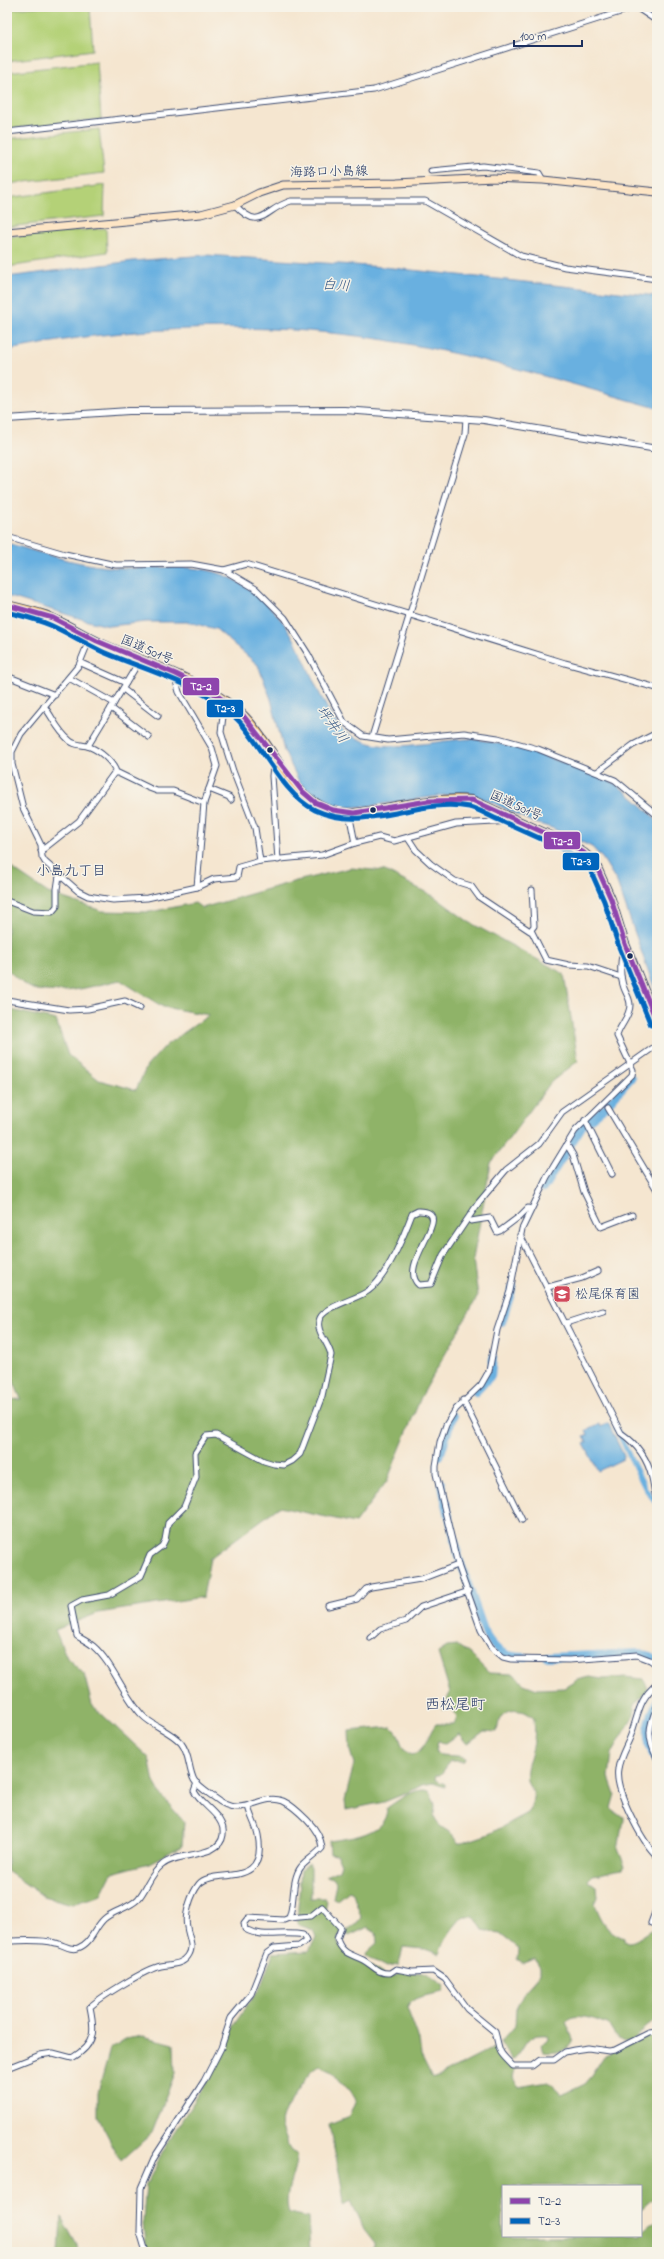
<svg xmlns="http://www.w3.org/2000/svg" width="664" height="2259" viewBox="0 0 664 2259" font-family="'Indie Flower','Klee One',sans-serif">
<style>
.green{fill:#b4d177;stroke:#68806a}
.forest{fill:#8fb368;stroke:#557163}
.water{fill:#69b0e0;stroke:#42709f}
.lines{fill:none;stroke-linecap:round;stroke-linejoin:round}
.canal{stroke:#69b0e0;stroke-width:5}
.river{stroke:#69b0e0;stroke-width:8}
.minor-casing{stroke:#3c4a6f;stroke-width:7}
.tertiary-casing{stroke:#3c4a6f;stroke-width:8}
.secondary-casing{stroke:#3c4a6f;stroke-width:9}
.trunk-casing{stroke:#3c4a6f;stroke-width:10}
.minor{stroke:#fff;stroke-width:5}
.tertiary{stroke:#fff;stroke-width:6}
.secondary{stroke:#fde5c5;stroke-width:7}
.trunk{stroke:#f9bf6d;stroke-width:8}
.bus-1-casing{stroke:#f7f3e8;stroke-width:8}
.bus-2-casing{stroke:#f7f3e8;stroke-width:8}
.bus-1{stroke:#8e44ad;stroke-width:5}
.bus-2{stroke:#0065bd;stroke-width:5}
.bus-dot{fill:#1b2f5e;stroke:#f7f3e8;stroke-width:1.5}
.labels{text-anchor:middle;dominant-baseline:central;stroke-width:3;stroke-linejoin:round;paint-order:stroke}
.street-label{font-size:13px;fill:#1b2f5e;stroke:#f7f3e8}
.poi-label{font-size:13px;fill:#1b2f5e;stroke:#f7f3e8;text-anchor:start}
.water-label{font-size:14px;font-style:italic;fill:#325685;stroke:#f7f3e8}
.neighbourhood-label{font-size:14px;fill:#1b2f5e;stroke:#f7f3e8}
.quarter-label{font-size:15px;fill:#1b2f5e;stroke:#f7f3e8}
.line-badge{stroke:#f7f3e8;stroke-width:1.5}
.badge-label{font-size:11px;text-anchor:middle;font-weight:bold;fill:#fff}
</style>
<rect width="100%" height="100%" fill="#f7f3e8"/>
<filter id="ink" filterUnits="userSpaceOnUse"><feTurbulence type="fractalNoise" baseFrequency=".025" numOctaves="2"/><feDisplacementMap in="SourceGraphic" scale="8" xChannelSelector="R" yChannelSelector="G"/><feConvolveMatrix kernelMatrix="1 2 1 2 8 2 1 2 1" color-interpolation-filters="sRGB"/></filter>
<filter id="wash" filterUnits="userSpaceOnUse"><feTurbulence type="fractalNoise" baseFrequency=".012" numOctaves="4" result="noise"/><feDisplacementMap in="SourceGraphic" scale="16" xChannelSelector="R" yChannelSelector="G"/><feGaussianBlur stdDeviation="0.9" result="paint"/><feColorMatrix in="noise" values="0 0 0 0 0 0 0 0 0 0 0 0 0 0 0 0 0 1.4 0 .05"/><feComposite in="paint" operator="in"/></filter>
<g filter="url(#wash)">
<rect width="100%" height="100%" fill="#f5e6d0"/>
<!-- green -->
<g class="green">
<polygon points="31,7 90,7 93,50 7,61 7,10"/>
<polygon points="97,62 101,119 7,129 7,72"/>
<polygon points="99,129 104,173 7,184 7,139"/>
<polygon points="105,185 104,216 7,227 7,198"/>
<polygon points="106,228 107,252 7,267 7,237"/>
</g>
<!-- forest -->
<g class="forest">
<path d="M7,865L48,893L102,911L150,912L195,903L202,908L296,881L351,868L385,871L435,897L469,922L564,974L578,1061L551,1082L491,1163L473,1259L478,1296L421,1397L387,1481L355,1523L279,1507L210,1558L203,1597L98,1613L55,1630L67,1658L84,1674L92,1705L149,1758L154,1782L162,1796L184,1822L182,1846L149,1863L112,1873L101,1895L72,1904L43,1896L7,1871V1400L21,1399L7,1366V1009L56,1020L68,1055L99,1080L136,1090L147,1066L166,1045L209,1015L163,1007L120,980C93,986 65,995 37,990C26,988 14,976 7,969Z"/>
<path d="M458,1646L470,1654L489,1673L514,1674L524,1684L537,1689L564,1688L577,1680L589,1677L603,1679L625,1677L644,1679L648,1689L647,1692L639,1699L635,1705L632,1719L612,1753L609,1777L615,1794L611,1808L623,1817V1820L618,1849L625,1866L623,1869C612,1870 604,1874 593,1875L588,1880L597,1887L598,1897L595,1904C601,1920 607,1932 624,1938V1941C635,1946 647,1930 657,1928V2022C640,2023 629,2065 608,2024C596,2021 576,2010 566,2022L573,2039C571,2051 554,2054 544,2052L542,2046L548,2038L547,2035C521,2033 527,2050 512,2060L501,2042L515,2026L516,2009L525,1991L540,1974V1967L535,1959L523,1963L517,1959L518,1949L516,1946L500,1933L483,1930L474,1916H464C454,1925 443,1941 439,1954L425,1949L403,1947L399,1965L387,1967L366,1956L367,1952L377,1943L376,1932L368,1927L349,1936L347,1934V1930L358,1923L361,1917L353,1893L349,1891L338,1900L333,1898L336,1884L332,1878L325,1876L339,1870L341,1864L337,1855L330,1854L329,1841C349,1838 387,1835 387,1808C397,1801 416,1786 429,1791C431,1795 435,1801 435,1806C435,1812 432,1815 436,1821C442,1831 453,1830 458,1843H462L489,1834L528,1813L531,1809L534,1792C521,1780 528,1765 532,1751C535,1741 535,1729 534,1719C528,1710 508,1707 502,1716C498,1720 498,1727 497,1732L484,1731L467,1744L459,1734L446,1743L438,1742L436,1751L437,1754C446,1757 455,1754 465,1758L464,1761H451L440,1775H436L435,1780L445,1784V1787L433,1783L422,1785L409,1792L384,1802L346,1810L345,1800L354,1764L350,1751L349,1731L392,1727C402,1734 399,1751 412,1755C427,1749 427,1735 436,1724H454L457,1717L452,1707L442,1710L450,1692L438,1653L447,1647Z"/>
<path d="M309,1863L311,1867V1898H325L327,1901L325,1911L344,1932L338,1937V1944L384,1975L395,1976L401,1972L426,1973L444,1986L442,1992C431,1995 412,1996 407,2008L419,2040L421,2055L433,2079L496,2047L506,2065L515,2070L513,2078L518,2087L548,2082L562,2095L585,2084L592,2076L605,2055L649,2036L657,2035V2195L641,2209V2186H503V2236H641V2232L651,2224L657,2222V2252H369L375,2247V2243L364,2229L351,2201L344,2205C342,2178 334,2152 329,2125L349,2117L356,2100L350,2090L341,2084L333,2072L320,2066C309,2070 286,2106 282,2118C279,2127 287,2137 288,2147L296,2154C297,2175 282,2191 289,2213L308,2217L310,2252H148L145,2245L143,2221L146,2184L172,2135L223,2057L233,2026L261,1986L273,1953L309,1951L316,1937L313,1930L299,1925L297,1919L301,1870Z"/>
<polygon points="143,2036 174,2044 175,2073 152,2133 121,2161 98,2117 98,2092 110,2049 125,2039"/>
<polygon points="61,2217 81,2252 59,2252"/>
</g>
<!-- water -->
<g class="water">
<path d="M206,255L383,267L657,296V408C571,384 485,357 397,342C301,325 199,325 102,335C70,338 38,345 7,350V277L133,261Z"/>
<path d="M7,543C40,553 72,563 107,567C150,572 199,558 238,582C257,593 278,613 290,632C306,657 324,715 345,732C350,736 360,739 366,742C395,752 437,740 468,739C494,738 590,770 614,783C626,791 648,810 657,821V996L617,882L603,859L592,847L552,828L532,822L494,803L466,792L368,806L339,808L312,798L300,783L284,751L271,699L258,665L216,629L188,622H146L109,626L88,621L7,596Z"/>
<polygon points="608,1423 624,1456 623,1459 598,1471 584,1444 587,1442 584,1437 588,1435 586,1431 599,1424 601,1427"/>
</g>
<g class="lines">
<!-- canal -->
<polyline class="canal" points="616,1428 645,1488 657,1504"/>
<!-- river -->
<g class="river">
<polyline points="609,1103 631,1078"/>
<polyline points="543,1189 583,1125 606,1107"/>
<polyline points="502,1322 513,1287"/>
<polyline points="476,1392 491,1376 493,1358"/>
<polyline points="440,1456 453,1416"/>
<path d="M441,1483L459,1558L485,1633C495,1651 505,1657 525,1657"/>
<polyline points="548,1657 640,1653 650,1656 657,1662"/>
<path d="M657,1701C645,1728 644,1738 657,1764"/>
</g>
</g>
</g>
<g filter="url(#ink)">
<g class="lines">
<defs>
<g id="minor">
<polyline points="636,7 657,21"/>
<polyline points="7,132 374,90 636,7"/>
<polyline points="431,171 483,166 539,173 543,180"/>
<path d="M235,205C261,233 264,209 291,201H425L521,256L565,267L657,279"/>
<polyline points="7,537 65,554 116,565 191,564 224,570 256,589 285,618 308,654 344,722 363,736 388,740 464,733 498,738 538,749 615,780 657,815"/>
<polyline points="224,570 246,564 565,663 657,688"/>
<polyline points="90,638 79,665 21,734 12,752 12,764 23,808 41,845 42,857 45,862 78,891 88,896 113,900 147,898 197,887 214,879 237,877 239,867 260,861 322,855 355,843 379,837 394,841 456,824 515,821"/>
<polyline points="81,663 126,683"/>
<polyline points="174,674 179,692 212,748 217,766 204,803 197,887"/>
<polyline points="7,676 55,695"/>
<polyline points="69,678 114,703"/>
<polyline points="123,689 158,716"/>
<polyline points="225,701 221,732 233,771 255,828 260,861"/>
<path d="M44,706C54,719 56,729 70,741C76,746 82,744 90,747C100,751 113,762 116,772"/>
<polyline points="111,708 149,737"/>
<polyline points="372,737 465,434 466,418"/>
<polyline points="88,746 140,660"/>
<polyline points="274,756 272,776 278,860"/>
<polyline points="597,772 633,745 657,733"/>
<polyline points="209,789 229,797 231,800"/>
<polyline points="349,813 355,843"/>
<polyline points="408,838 416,850 431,864 455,881 471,886 479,897 530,931 534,926 532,890"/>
<polyline points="41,851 79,821 114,773 118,773 149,788 157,791 173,791 204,803"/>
<polyline points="7,901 33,911 52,912 57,906 57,889 59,876"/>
<polyline points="531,930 546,960 569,965 588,966 621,977"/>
<path d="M625,945C620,958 619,975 624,988C626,994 630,998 630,1005C630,1017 619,1026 617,1036L633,1070L632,1075L575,1131L547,1177L522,1229L510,1291L497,1330L489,1371L481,1385L456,1409L446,1425L440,1442L436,1466V1474L458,1565L481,1630L491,1647L503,1657L511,1659L569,1660L637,1655L650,1660L657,1665"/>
<polyline points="7,1000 69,1010 88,1009 125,1001 140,1008"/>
<polyline points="608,1108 657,1190"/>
<polyline points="585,1120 612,1174"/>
<polyline points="567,1145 573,1155 584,1192 601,1227 632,1215"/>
<polyline points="471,1221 490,1218 497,1232 500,1231 520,1216 528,1208 530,1209"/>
<path d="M520,1235L621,1433C637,1444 648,1460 652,1478C654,1486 654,1493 657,1500"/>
<polyline points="548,1287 582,1278 598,1271"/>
<polyline points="566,1323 603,1311"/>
<polyline points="463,1400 522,1520"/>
<polyline points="328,1606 357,1599 366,1589 371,1587 421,1579 458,1565"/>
<polyline points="370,1638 380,1629 406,1621 421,1607 469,1591"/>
<path d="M657,1684C640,1698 639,1711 632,1732C628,1745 620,1755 618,1769C614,1789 642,1842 657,1856"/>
<path d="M657,1707C648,1728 647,1737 657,1758"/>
<path d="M289,1918C295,1903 291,1880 301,1867C307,1860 316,1855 322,1848C321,1836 315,1828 307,1820C300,1813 292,1805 283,1801C259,1792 243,1821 215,1798C208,1793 198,1787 194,1780C188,1768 190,1754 181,1743C171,1731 152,1726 142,1715C123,1695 113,1663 93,1646C88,1642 82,1639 77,1636L71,1606L82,1600L109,1595L141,1576L150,1555L162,1546L165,1540L168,1523L184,1507L196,1477L195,1453L206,1436L216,1435L264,1461L274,1464L284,1465L292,1461L300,1454L322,1396L331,1355C329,1343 314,1330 320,1318C326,1306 357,1299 368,1291C387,1278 404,1235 412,1214L418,1211C460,1210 395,1265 419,1285L431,1284L443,1255L479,1202L506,1170L539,1144L562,1112L657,1045"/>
<polyline points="651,1923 657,1907"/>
<path d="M7,1941C23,1941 40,1939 55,1943C63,1944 70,1951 78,1948C92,1943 94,1928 104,1919C114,1910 128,1909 138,1899C147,1889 150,1874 162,1865C178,1851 220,1859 223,1835C226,1816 201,1806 194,1791L197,1783"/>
<path d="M7,2068L40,2055L53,2053L72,2058C96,2044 95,2031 90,2007C102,1996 146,1969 161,1966C171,1964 182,1965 188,1956C195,1946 188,1937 187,1927C184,1915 191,1894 199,1884C213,1867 269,1891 258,1835C256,1825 250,1816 248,1806"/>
<path d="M146,2252L140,2232L141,2188L154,2158L204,2081L221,2048L231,2018L251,1994L267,1953L274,1948L299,1946L306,1941L303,1935C283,1931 263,1939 245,1929L244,1923L248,1918L284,1920L289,1918L311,1916L322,1907L341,1928L337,1939C342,1954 351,1954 363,1960C373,1965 377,1974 390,1973L396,1969L412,1972L433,1971L445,1979L467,2009L495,2032C501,2053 496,2049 513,2066H532L540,2060H554L565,2052L574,2050L588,2048L609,2051L615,2050L649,2033L657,2032"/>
</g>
<polyline id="tertiary" points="7,419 129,411 344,410 484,420 657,449"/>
<polyline id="secondary" points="7,232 201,214 235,205 259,193 283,185 397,183 493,178 543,180 657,192"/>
<path id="trunk" d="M7,605C20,608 33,611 45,615C66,623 84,636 105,645C149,664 206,681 242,714C279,749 293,814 354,813C390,808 436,796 472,800L569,844L584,853L595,863L611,899L625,944L657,1022"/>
</defs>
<!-- minor casing -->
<use href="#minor" class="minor-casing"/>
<!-- tertiary casing -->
<use href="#tertiary" class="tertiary-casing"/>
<!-- secondary casing -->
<use href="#secondary" class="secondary-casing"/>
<!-- trunk casing -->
<use href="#trunk" class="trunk-casing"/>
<!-- minor -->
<use href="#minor" class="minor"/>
<!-- tertiary -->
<use href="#tertiary" class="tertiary"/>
<!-- secondary -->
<use href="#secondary" class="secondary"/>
<!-- trunk -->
<use href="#trunk" class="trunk"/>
<defs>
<polyline id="bus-1" points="7,605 53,618 97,641 176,674 212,692 242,714 302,791 316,803 333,810 354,813 428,801 472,800 569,844 584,853 595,863 611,899 625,944 657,1022"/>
<path id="bus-2" d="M7,612C22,616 36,619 50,625C68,633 84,643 101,651C146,671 203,684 238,720C263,746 282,794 315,810C366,834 417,797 469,807C479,809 489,816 499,820C521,830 543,840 566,850L589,867L604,901L619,947L651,1025"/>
</defs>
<!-- bus-1 casing -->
<use href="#bus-1" class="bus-1-casing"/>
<!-- bus-2 casing -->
<use href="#bus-2" class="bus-2-casing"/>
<!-- bus-1 -->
<use href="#bus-1" class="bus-1"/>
<!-- bus-2 -->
<use href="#bus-2" class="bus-2"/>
</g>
</g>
<!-- icons -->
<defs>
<symbol id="school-square" viewBox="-11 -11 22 22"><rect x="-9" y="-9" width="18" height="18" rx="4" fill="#d1495b" stroke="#f7f3e8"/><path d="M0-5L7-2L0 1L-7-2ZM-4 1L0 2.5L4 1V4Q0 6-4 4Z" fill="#fff"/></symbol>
</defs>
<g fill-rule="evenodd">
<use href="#school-square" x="552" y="1284" width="20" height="20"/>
</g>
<!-- markers -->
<g class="bus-dot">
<circle cx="270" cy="750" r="3.5"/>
<circle cx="373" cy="810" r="3.5"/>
<circle cx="630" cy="956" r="3.5"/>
</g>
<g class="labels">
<!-- street labels -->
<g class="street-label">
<text transform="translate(329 172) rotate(-1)">海路口小島線</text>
<text transform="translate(147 650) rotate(23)">国道501号</text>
<text transform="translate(516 806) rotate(24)">国道501号</text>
</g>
<!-- poi labels -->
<g class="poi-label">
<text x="575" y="1294">松尾保育園</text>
</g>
<!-- water labels -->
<g class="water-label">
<text transform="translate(336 286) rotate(4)">白川</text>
<text transform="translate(332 725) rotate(54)">坪井川</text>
</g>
<!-- neighbourhood labels -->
<g class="neighbourhood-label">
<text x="71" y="871">小島九丁目</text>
</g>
<!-- quarter labels -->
<g class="quarter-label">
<text x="455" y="1705">西松尾町</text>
</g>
</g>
<g class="line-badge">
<rect x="182" y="677" width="38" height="19" rx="4" fill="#8e44ad"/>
<rect x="206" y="699" width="38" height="19" rx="4" fill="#0065bd"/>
<rect x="543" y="831" width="38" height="19" rx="4" fill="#8e44ad"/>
<rect x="562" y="852" width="38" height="19" rx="4" fill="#0065bd"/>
</g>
<g class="badge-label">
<text x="201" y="690">T2-2</text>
<text x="225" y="712">T2-3</text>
<text x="562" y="845">T2-2</text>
<text x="581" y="865">T2-3</text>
</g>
<!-- margin -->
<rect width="664" height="2259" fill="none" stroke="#f7f3e8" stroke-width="24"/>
<!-- legend -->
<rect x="502" y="2185" width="140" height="52" fill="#f7f3e8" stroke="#9fa5b1"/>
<rect x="510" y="2198" width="20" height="6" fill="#8e44ad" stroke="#9fa5b1"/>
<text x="538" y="2205" font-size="12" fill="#1b2f5e">T2-2</text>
<rect x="510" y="2218" width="20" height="6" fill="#0065bd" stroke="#9fa5b1"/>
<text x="538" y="2225" font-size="12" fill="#1b2f5e">T2-3</text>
<!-- scale -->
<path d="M514 40v6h68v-6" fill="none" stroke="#1b2f5e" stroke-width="2"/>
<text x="520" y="40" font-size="12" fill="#1b2f5e" stroke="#f7f3e8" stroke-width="3" paint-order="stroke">100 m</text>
</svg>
